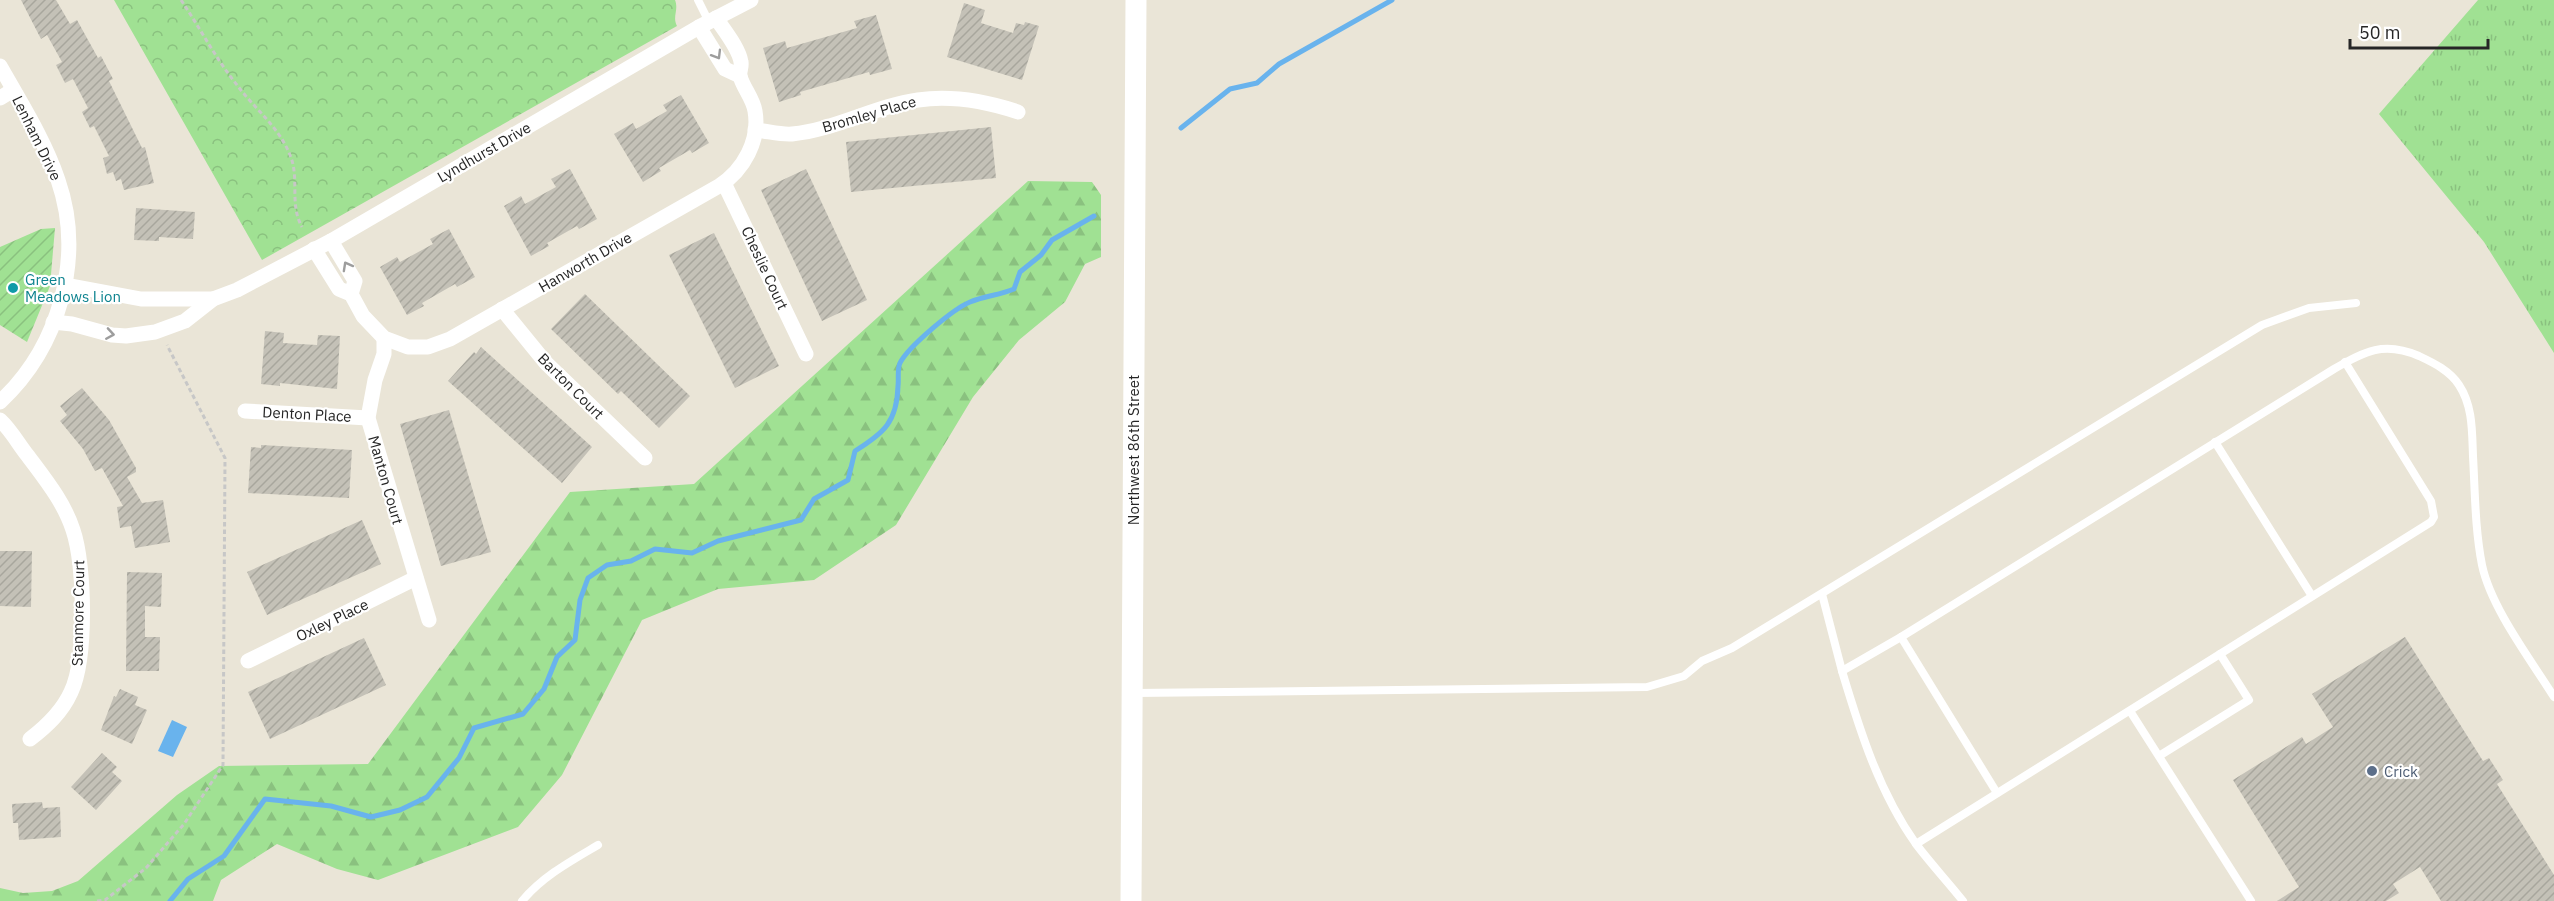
<svg xmlns="http://www.w3.org/2000/svg" width="2554" height="901" viewBox="0 0 2554 901" font-family="'IBM Plex Sans',sans-serif">
<style>
.grass{fill:url(#grass-tufts)}
.forest{fill:url(#forest-firs)}
.park{fill:url(#park-crowns)}
.garden{fill:url(#garden-furrows)}
.water{fill:#69b3ed}
.lines{fill:none;stroke-linecap:round;stroke-linejoin:round}
.stream{stroke:#69b3ed;stroke-width:5}
.building{fill:url(#building-hatch)}
.path{stroke:#c7c7c7;stroke-width:3;stroke-dasharray:4.5 3;stroke-linecap:butt}
.lane{stroke:#fff;stroke-width:8}
.street{stroke:#fff;stroke-width:15}
.secondary{stroke:#fff;stroke-width:21}
.oneway{stroke:#9d9d9d}
.culture-dot{fill:#0f9aa8;stroke:#fff;stroke-width:2}
.service-dot{fill:#5c6f8a;stroke:#fff;stroke-width:2}
.labels{text-anchor:middle;dominant-baseline:central;stroke-width:4.5;stroke-linejoin:round;paint-order:stroke}
.street-label{font-size:15px;fill:#262626;stroke:#fff}
.culture-label{font-size:15px;fill:#0d838f;stroke:#fff;text-anchor:start}
.service-label{font-size:15px;fill:#4e5e75;stroke:#fff;text-anchor:start}
</style>
<defs>
<pattern id="grass-tufts" width="24" height="20" patternUnits="userSpaceOnUse" patternTransform="scale(1.5)"><rect width="24" height="20" fill="#a0e193"/><path d="M3 7l-1-3M5 7V3M7 7l1-3M15 17l-1-3M17 17v-4M19 17l1-3" fill="none" stroke="#8ac17f"/></pattern>
<pattern id="forest-firs" width="22" height="20" patternUnits="userSpaceOnUse" patternTransform="scale(1.5)"><rect width="22" height="20" fill="#a0e193"/><path d="M5 1l3.5 6h-7zM16 11l3.5 6h-7z" fill="#8ac17f"/></pattern>
<pattern id="park-crowns" width="20" height="18" patternUnits="userSpaceOnUse" patternTransform="scale(1.5)"><rect width="20" height="18" fill="#a0e193"/><path d="M2 6a3 3 0 1 1 6 0M12 15a3 3 0 1 1 6 0" fill="none" stroke="#8ac17f"/></pattern>
<pattern id="garden-furrows" width="10" height="10" patternUnits="userSpaceOnUse" patternTransform="scale(1.5)"><rect width="10" height="10" fill="#a0e193"/><path d="M-1 1l2-2M0 10L10 0M9 11l2-2" fill="none" stroke="#8ac17f"/></pattern>
<pattern id="building-hatch" width="6" height="6" patternUnits="userSpaceOnUse" patternTransform="scale(1.5)"><rect width="6" height="6" fill="#c4c1b7"/><path d="M-1 1l2-2M0 6l6-6M5 7l2-2" fill="none" stroke="#a8a69d"/></pattern>
</defs>
<rect width="100%" height="100%" fill="#eae5d7"/>
<!-- grass -->
<polygon class="grass" points="2478,0 2554,0 2554,353 2484,242 2379,114"/>
<!-- forest -->
<polygon class="forest" points="1028,181 1092,182 1101,195 1101,257 1085,264 1065,302 1019,340 973,397 896,525 814,580 718,589 642,620 562,775 518,827 378,880 337,869 277,844 221,880 213,901 0,901 0,888 23,893 52,891 78,881 177,795 219,766 368,764 570,492 694,484"/>
<!-- park -->
<path class="park" d="M114,0H675C679,10 672,17 677,26L262,260Z"/>
<!-- garden -->
<polygon class="garden" points="55,228 50,286 27,342 0,325 0,247 41,229"/>
<!-- water -->
<polygon class="water" points="172,720 187,727 173,757 158,751"/>
<g class="lines">
<!-- stream -->
<g class="stream">
<polyline points="1181,128 1230,89 1257,83 1279,64 1392,0"/>
<path d="M170,901L188,879L224,856L265,799L331,806L371,817L400,810L427,797L459,758L474,728L523,714L544,689L557,657L575,640L580,600L588,578L607,565L631,561L655,549L692,553L718,541L801,520L814,499L848,480L855,451C884,433 897,422 898,386C899,380 897,369 900,363C908,347 953,309 970,302C984,296 1000,295 1014,289L1020,272L1041,255L1052,240L1094,216"/>
</g>
</g>
<!-- building -->
<g class="building">
<polygon points="21,0 56,0 70,24 77,20 98,58 101,56 113,79 109,81 142,148 145,147 154,183 124,190 121,179 116,181 113,172 107,174 103,158 109,156 94,126 90,128 82,112 88,108 73,79 65,83 56,65 62,62 47,35 41,39"/>
<polygon points="964,3 985,10 981,23 1013,33 1016,23 1024,25 1025,22 1039,26 1022,80 947,57"/>
<polygon points="876,15 892,69 870,75 869,72 800,92 801,95 779,102 763,48 785,41 787,48 857,28 854,21"/>
<polygon points="681,95 709,143 692,153 690,150 659,168 661,171 643,182 614,134 633,123 636,129 667,111 663,105"/>
<polygon points="991,127 996,178 851,192 846,142"/>
<polygon points="570,169 597,219 579,229 577,226 547,243 549,246 531,256 504,206 521,196 525,204 556,187 551,179"/>
<polygon points="806,169 867,300 822,321 761,190"/>
<polygon points="136,208 195,212 193,239 159,237 159,241 134,240"/>
<polygon points="449,229 475,277 457,287 455,284 422,303 424,306 407,315 380,267 397,257 400,262 433,244 430,239"/>
<polygon points="714,233 779,366 735,388 669,255"/>
<polygon points="585,294 690,396 659,428 621,391 618,394 551,329"/>
<polygon points="265,331 284,333 283,343 317,345 318,335 340,336 337,389 280,383 280,386 261,384"/>
<polygon points="481,347 592,447 562,483 448,381 474,352 476,354"/>
<polygon points="82,388 109,420 136,468 136,472 127,477 142,503 163,500 170,542 135,548 131,526 120,528 117,507 123,506 102,468 95,471 83,449 60,421 67,415 60,406"/>
<polygon points="449,410 491,552 441,566 400,424"/>
<polygon points="261,445 352,450 349,498 248,493 251,447 261,448"/>
<polygon points="362,520 381,564 267,615 247,572"/>
<polygon points="0,551 32,551 31,607 0,606"/>
<polygon points="127,572 162,573 161,607 145,606 145,637 160,637 159,671 126,671"/>
<polygon points="2405,637 2483,761 2489,758 2503,780 2497,784 2554,875 2554,901 2441,901 2420,867 2393,884 2399,893 2386,901 2277,901 2299,887 2233,780 2302,737 2306,744 2333,727 2312,694"/>
<polygon points="364,638 386,685 270,739 248,692"/>
<polygon points="120,689 138,697 135,705 147,710 132,744 101,730 114,696 116,697"/>
<polygon points="102,753 117,767 112,772 122,781 96,810 71,787"/>
<polygon points="42,802 43,808 60,807 61,837 19,840 18,823 13,823 12,804"/>
</g>
<g class="lines">
<!-- path -->
<g class="path">
<path d="M181,0C200,28 216,59 237,85C254,108 279,127 290,155C300,178 289,204 302,227"/>
<polyline points="97,901 105,900 146,868 184,824 223,765 225,458 167,345"/>
</g>
<!-- lane -->
<g class="lane">
<polyline points="698,0 709,22"/>
<polyline points="2215,442 2312,596"/>
<polyline points="1822,594 1842,671"/>
<polyline points="1901,637 1997,793"/>
<polyline points="1135,693 1647,687 1684,676 1702,661 1732,648 2262,325 2309,308 2356,303"/>
<polyline points="2130,711 2251,901"/>
<polyline points="2159,756 2249,700 2220,654"/>
<polyline points="1916,844 2431,522 2434,517 2431,501 2345,362"/>
<path d="M522,901C543,876 571,861 598,845"/>
<path d="M1963,901C1948,882 1931,864 1916,844C1879,792 1860,731 1842,671L1901,637L2334,369C2365,351 2384,341 2419,356C2434,363 2450,371 2459,385C2473,406 2472,432 2473,456C2475,492 2475,529 2482,565C2491,608 2531,660 2554,697"/>
</g>
<!-- street -->
<g class="street">
<polyline points="699,27 725,69 740,76"/>
<path d="M0,66C21,103 45,141 58,180C85,258 59,347 0,402"/>
<polyline points="0,98 13,90"/>
<path d="M755,130C767,131 781,135 792,134C835,130 875,106 918,100C953,95 985,101 1018,112"/>
<polyline points="724,183 806,354"/>
<polyline points="331,241 355,281 351,294"/>
<path d="M314,249L339,289L351,294L363,316L384,338L408,347H428L450,339L719,186C744,170 760,140 755,111C753,98 743,88 740,76C739,72 742,67 741,62C739,48 724,30 716,18"/>
<polyline points="66,285 141,299 213,299"/>
<polyline points="502,309 546,363 645,458"/>
<polyline points="53,322 72,324 112,335 126,336 155,332 185,321 213,299 237,290 331,241 699,27 751,0"/>
<polyline points="384,338 384,354 375,380 368,418 429,620"/>
<polyline points="245,411 368,418"/>
<path d="M0,420C11,430 19,445 28,456C45,479 64,502 73,530C85,565 87,658 71,692C62,712 47,726 30,739"/>
<polyline points="248,661 416,578"/>
</g>
<!-- secondary -->
<polyline class="secondary" points="1131,901 1136,0"/>
</g>
<!-- one-way arrows -->
<defs><path id="oneway-chevron" d="M-2-3.5L2.5 0L-2 3.5" fill="none" stroke-width="1.6" stroke-linecap="round" stroke-linejoin="round" transform="scale(1.5)"/></defs>
<g class="oneway">
<use href="#oneway-chevron" transform="translate(717 55) rotate(59)"/>
<use href="#oneway-chevron" transform="translate(347 266) rotate(-119)"/>
<use href="#oneway-chevron" transform="translate(110 334) rotate(9)"/>
</g>
<!-- markers -->
<circle class="culture-dot" cx="13" cy="288" r="6"/>
<circle class="service-dot" cx="2372" cy="771" r="6"/>
<g class="labels">
<!-- street labels -->
<g class="street-label">
<text transform="translate(869 114) rotate(-16)">Bromley Place</text>
<text transform="translate(37 138) rotate(64)">Lenham Drive</text>
<text transform="translate(484 152) rotate(-30)">Lyndhurst Drive</text>
<text transform="translate(585 262) rotate(-30)">Hanworth Drive</text>
<text transform="translate(765 268) rotate(65)">Cheslie Court</text>
<text transform="translate(571 386) rotate(45)">Barton Court</text>
<text transform="translate(307 414) rotate(3)">Denton Place</text>
<text transform="translate(1133 450) rotate(-90)">Northwest 86th Street</text>
<text transform="translate(386 480) rotate(74)">Manton Court</text>
<text transform="translate(78 613) rotate(-89)">Stanmore Court</text>
<text transform="translate(332 620) rotate(-26)">Oxley Place</text>
</g>
<!-- culture labels -->
<g class="culture-label">
<text x="25" y="279">Green<tspan x="25" dy="17">Meadows Lion</tspan></text>
</g>
<!-- service labels -->
<g class="service-label">
<text x="2384" y="771">Crick</text>
</g>
</g>
<!-- scale -->
<path d="M2350 39v9h138v-9" fill="none" stroke="#262626" stroke-width="3"/>
<text x="2359" y="39" font-size="18" fill="#262626" stroke="#ffffff" stroke-width="4.5" paint-order="stroke">50 m</text>
</svg>
